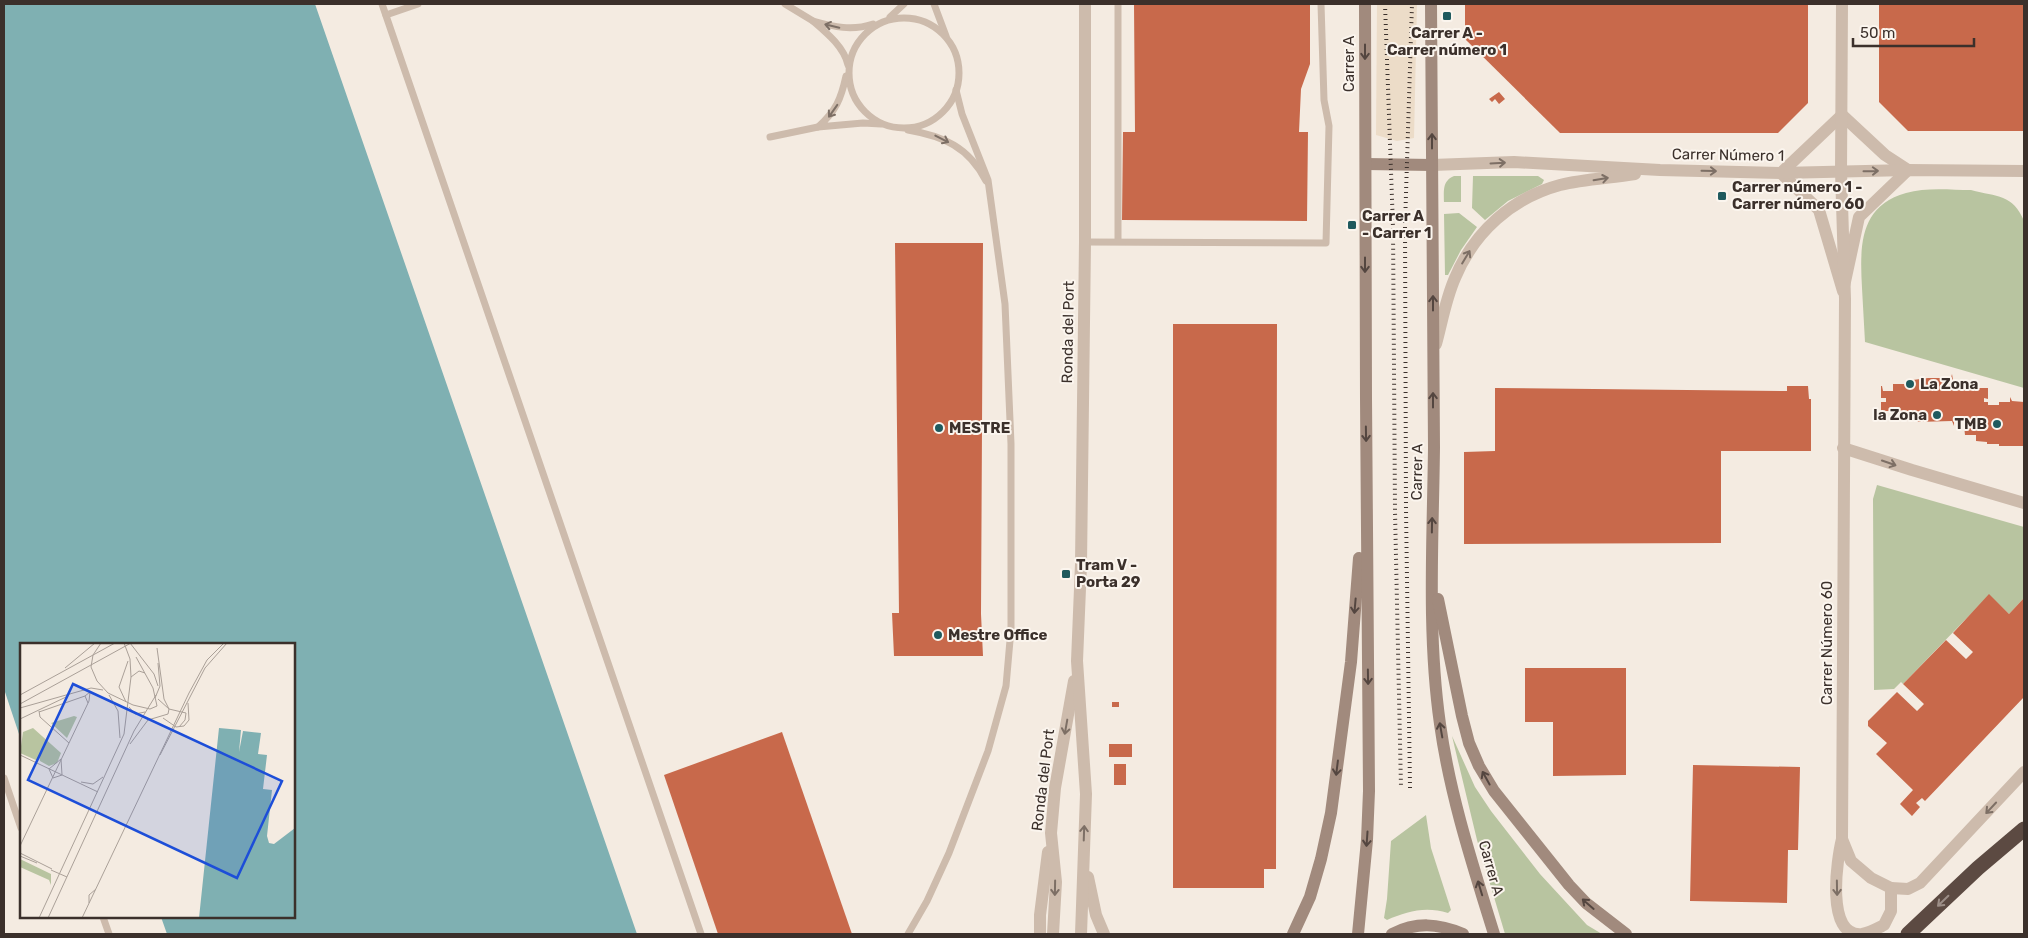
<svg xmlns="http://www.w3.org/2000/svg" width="2028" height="938" viewBox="0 0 2028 938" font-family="Rubik,sans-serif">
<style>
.green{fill:#b8c4a0}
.plaza{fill:#ecdcc8}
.water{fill:#7fb0b2}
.building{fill:#c8694b}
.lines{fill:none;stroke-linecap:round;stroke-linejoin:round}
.lane{stroke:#cdbbac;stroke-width:7}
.street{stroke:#cdbbac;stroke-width:12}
.secondary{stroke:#a18a7d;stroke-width:12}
.highway{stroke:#5c4a42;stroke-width:15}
.rail{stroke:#3b302b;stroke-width:4;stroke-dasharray:1 4;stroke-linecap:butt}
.oneway{stroke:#7d6f65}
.oneway2{stroke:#544640}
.oneway3{stroke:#9c8e87}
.poi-dot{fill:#1f5a5e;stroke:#fbf5ee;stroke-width:2}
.labels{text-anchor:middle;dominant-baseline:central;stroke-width:4;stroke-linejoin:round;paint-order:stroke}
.poi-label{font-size:15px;font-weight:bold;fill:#3b302b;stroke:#fbf5ee;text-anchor:start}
.street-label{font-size:15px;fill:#3b302b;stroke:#fbf5ee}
.inset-road{fill:none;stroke:#aaa098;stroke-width:1}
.view{fill:#1d4ed8;fill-opacity:0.15;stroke:#1d4ed8;stroke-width:2.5}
.inset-edge{fill:none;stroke:#3b302b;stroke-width:2.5}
</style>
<rect width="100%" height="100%" fill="#f4ebe1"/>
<!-- green -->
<g class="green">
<path d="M1454,176H1461V202H1444C1444,191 1442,181 1454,176Z"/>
<polygon points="1473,176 1538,176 1544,180 1542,184 1508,201 1485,220 1472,208"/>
<path d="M1971,190C1997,197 2013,194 2024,221V388L1865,342C1864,324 1863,306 1862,288C1860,249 1858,206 1906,193C1926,187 1951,190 1971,190Z"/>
<polygon points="1459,213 1477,227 1461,250 1448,275 1445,275 1444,214"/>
<polygon points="1877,485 2024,527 2024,598 2009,614 1989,595 1903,684 1901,682 1894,689 1874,690 1873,499"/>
<polygon points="1452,736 1475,787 1491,811 1540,874 1587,925 1602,934 1505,934 1477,840"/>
<path d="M1426,815L1431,848L1451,910L1448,913C1426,906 1407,911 1387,920L1384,918L1387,899L1391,841Z"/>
</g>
<!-- plaza -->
<polygon class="plaza" points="1377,4 1417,4 1414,138 1397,141 1376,135"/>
<!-- water -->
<polygon class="water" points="4,4 315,4 637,934 167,934 161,917 294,917 294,644 21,644 21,740 4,689"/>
<!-- building -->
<g class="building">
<polygon points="1134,4 1310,4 1310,64 1301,89 1299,132 1308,132 1307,221 1122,220 1123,132 1135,132"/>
<polygon points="1465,4 1808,4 1808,103 1778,133 1560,133 1465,39"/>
<polygon points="1879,4 2024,4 2024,131 1908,131 1879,102"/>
<polygon points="1499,92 1505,99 1499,104 1495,99 1492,102 1489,99"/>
<polygon points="895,243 983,243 981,614 983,656 894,656 892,613 899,613"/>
<polygon points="1173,324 1277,324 1276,869 1264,869 1264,888 1173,888"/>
<polygon points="1952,374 1953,380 1965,380 1965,383 1975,383 1975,380 1977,380 1977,388 1988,388 1988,399 1984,398 1984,402 1988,402 1988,405 1999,405 1999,402 2010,402 2010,397 2012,401 2024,402 2024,446 1999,446 1999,444 1987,444 1987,442 1976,441 1976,435 1965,435 1964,426 1969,426 1969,422 1964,422 1964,420 1954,419 1954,426 1952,421 1917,422 1917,421 1905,421 1905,418 1893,418 1893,411 1881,411 1881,402 1886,402 1886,398 1881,398 1881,386 1882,386 1883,391 1893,391 1893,384 1905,384 1905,381 1928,378 1951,378"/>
<polygon points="1787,386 1808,386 1809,399 1811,399 1811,451 1721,451 1721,543 1464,544 1464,452 1495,451 1495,388 1787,391"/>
<polygon points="1989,594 2009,614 2024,598 2024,697 1925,801 1922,798 1916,803 1920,807 1912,816 1900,804 1913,790 1876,754 1887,743 1868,726 1868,721 1897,692 1917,711 1924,704 1903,684 1946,640 1966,659 1973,652 1953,633"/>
<polygon points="1525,668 1626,668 1626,775 1553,776 1553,722 1525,722"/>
<rect x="1112" y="702" width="7" height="5"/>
<polygon points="782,732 852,934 718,934 664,775"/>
<rect x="1109" y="744" width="23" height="13"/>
<rect x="1114" y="764" width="12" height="21"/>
<polygon points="1693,765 1800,767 1798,850 1788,850 1787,903 1690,901"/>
</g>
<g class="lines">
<!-- lane -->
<g class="lane">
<polyline points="382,4 701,934"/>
<polyline points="785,4 813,21"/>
<polyline points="934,4 946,36"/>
<polyline points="386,15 418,4"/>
<polyline points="890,17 904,4"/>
<circle cx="904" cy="73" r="55"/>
<path d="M848,65C844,47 827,33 813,21C834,27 852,31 873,24"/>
<path d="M846,76C841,99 836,111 818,127L863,123L881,124"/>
<path d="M908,130C943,136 969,147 986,181"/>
<polyline points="770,137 818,127"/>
<polyline points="1118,241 1118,4"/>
<polyline points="1085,242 1326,243 1329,126 1324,100 1321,4"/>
<polyline points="4,778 21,828"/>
<polyline points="103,917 109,934"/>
<polyline points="908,934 927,901 949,853 988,751 1006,686 1011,629 1011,444 1005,304 988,180 962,114 956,90"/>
</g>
<!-- street -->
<g class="street">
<polygon points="1842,115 1885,155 1908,170 1859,217 1843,291 1819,210 1781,173"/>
<polyline points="1432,165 1514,162 1660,170 1781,173 1908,170 2024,171"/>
<path d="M1436,344C1442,322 1446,298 1455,278C1474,232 1512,198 1560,185C1584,179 1611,178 1635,174"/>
<polyline points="1843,448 1912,470 2024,503"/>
<path d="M1842,839L1851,861L1871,878L1891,888V911L1884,925C1878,928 1869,933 1862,934C1825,938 1837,859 1842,839L1845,299L1841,171L1842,4"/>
<polyline points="1088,877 1096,915 1104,934"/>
<polyline points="1891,888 1908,889 1920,883 2024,772"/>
<polyline points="1040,934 1040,915 1048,852"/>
<polyline points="1053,934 1056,882 1051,833 1055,788 1074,681"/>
<polyline points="1081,934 1086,794 1077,661 1081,564 1085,242 1085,4"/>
</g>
<!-- secondary -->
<g class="secondary">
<path d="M1431,4C1432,151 1434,299 1434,447C1433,539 1427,633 1440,724C1450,796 1473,866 1494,934"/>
<polyline points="1366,164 1432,165"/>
<polyline points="1438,599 1462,716 1469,743 1479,766 1494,791 1569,885 1586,903 1626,934"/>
<polyline points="1293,934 1310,897 1321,859 1331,813 1351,662 1359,558"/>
<polyline points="1358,934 1367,840 1369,791 1366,398 1365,4"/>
<path d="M1392,934C1416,922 1438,923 1463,934"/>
</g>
<!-- highway -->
<polyline class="highway" points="1908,934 1978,868 2024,829"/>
<!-- rail -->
<g class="rail">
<polyline points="1385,4 1393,227 1395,511 1401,788"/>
<polyline points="1410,788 1406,510 1405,225 1412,4"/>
</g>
</g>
<!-- one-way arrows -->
<defs><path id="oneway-shaft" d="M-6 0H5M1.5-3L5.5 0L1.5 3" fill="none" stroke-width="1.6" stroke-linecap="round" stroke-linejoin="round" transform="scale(1.25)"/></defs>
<g class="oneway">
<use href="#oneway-shaft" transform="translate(832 26) rotate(-167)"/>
<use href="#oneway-shaft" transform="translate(833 111) rotate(125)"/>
<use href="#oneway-shaft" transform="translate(942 139) rotate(27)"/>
<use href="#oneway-shaft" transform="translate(1498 163) rotate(-3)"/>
<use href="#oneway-shaft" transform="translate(1709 171) rotate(1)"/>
<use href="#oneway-shaft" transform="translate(1871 171) rotate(-1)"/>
<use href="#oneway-shaft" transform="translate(1601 179) rotate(-9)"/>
<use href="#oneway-shaft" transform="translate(1466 257) rotate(-59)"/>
<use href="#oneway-shaft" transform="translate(1889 463) rotate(19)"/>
<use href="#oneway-shaft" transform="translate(1066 727) rotate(100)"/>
<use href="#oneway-shaft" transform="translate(1991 808) rotate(133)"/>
<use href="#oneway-shaft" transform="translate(1084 833) rotate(-88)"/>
<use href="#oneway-shaft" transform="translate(1055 888) rotate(91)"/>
<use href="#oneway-shaft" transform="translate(1837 888) rotate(89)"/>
</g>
<g class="oneway2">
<use href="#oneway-shaft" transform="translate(1365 52) rotate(90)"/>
<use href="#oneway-shaft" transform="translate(1432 141) rotate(-90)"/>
<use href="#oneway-shaft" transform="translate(1365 265) rotate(90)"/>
<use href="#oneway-shaft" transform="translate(1433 303) rotate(-90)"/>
<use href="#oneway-shaft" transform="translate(1433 400) rotate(-90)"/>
<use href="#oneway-shaft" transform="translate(1366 434) rotate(89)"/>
<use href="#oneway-shaft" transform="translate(1432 525) rotate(-89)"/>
<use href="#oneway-shaft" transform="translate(1355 606) rotate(95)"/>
<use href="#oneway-shaft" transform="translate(1368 677) rotate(89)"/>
<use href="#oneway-shaft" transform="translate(1441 730) rotate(-100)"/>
<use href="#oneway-shaft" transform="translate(1337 768) rotate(97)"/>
<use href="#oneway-shaft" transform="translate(1486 778) rotate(-119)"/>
<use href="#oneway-shaft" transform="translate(1367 839) rotate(94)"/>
<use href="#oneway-shaft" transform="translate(1480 888) rotate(-107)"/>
<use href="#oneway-shaft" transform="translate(1588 904) rotate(-139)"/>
</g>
<use class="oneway3" href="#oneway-shaft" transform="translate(1943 901) rotate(136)"/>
<!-- markers -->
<g class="poi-dot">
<rect x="1442" y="11" width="10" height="10" rx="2.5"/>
<rect x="1717" y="191" width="10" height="10" rx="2.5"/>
<rect x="1347" y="220" width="10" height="10" rx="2.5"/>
<circle cx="1910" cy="384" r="5"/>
<circle cx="1937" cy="415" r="5"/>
<circle cx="1997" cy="424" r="5"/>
<circle cx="939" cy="428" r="5"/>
<rect x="1061" y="569" width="10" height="10" rx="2.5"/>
<circle cx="938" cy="635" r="5"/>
</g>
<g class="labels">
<!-- poi labels -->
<g class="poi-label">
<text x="1447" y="33" text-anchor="middle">Carrer A -<tspan x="1447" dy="17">Carrer número 1</tspan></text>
<text x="1732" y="187">Carrer número 1 -<tspan x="1732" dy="17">Carrer número 60</tspan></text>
<text x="1362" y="216">Carrer A<tspan x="1362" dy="17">- Carrer 1</tspan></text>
<text x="1920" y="384">La Zona</text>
<text x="1927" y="415" text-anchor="end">la Zona</text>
<text x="1987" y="424" text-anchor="end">TMB</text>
<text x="949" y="428">MESTRE</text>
<text x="1076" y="565">Tram V -<tspan x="1076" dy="17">Porta 29</tspan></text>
<text x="948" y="635">Mestre Office</text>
</g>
<!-- street labels -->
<g class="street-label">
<text transform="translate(1349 64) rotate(-90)">Carrer A</text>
<text transform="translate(1728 155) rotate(1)">Carrer Número 1</text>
<text transform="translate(1068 332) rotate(-89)">Ronda del Port</text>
<text transform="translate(1417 472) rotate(-89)">Carrer A</text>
<text transform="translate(1827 643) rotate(-90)">Carrer Número 60</text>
<text transform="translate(1043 780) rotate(-83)">Ronda del Port</text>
<text transform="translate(1491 868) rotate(74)">Carrer A</text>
</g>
</g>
<!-- overview -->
<g transform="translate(20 643)">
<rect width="275" height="275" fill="#f4ebe1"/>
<path d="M54,73L57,74L47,95L31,80ZM13,85L41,110L37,120L29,123L20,118L19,113L18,118L0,110L3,89ZM0,216L31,231V242L29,237L0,224Z" fill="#b8c4a0"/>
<path d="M199,85L221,87L219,109L223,88L241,90L238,111L247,112L243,146L252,147L247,193L249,200L254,201L275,185V275H179Z" fill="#7fb0b2"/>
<path class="inset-road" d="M81,0L73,12L71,24L77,38L88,50M110,0L134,31L138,43M137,5L144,56L149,66M45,25L75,0M111,34L119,28L125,30M88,50L113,62L130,66L137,63L133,45L116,14M0,52L95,0M89,52L98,68L100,95M135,55L140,43L138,20M106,59L99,44L108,18M0,61L111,0M109,64L115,71L125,69M0,65L71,45L83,47M149,66L166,70L165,77L159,84M19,68L20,74L49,100M19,69L65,53M143,75L156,84L164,83L169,77L168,60M0,76L46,54M110,101L128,77L148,71L149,66L138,56M0,112L78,149M140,112L185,25L207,0M41,116L42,132L33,135L29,126ZM61,139L73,141L83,134M0,203L69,58L70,49L65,53L68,60M0,210L32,226M0,213L17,220M31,227L47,234M69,260V252L76,246M19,275L104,91L111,34L110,16L104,0M28,275L114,88L136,52M62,275L169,50L187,17L204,0"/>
<path class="view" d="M53,41L262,138L217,235L8,137Z"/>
<rect width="275" height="275" class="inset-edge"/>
</g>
<!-- border -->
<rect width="2028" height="938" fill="none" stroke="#3b302b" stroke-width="10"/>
<!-- scale -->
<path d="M1853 38v8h121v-8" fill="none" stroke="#3b302b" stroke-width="2.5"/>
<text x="1860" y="38" font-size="15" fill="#3b302b" stroke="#fbf5ee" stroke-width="4" paint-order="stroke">50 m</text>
</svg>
